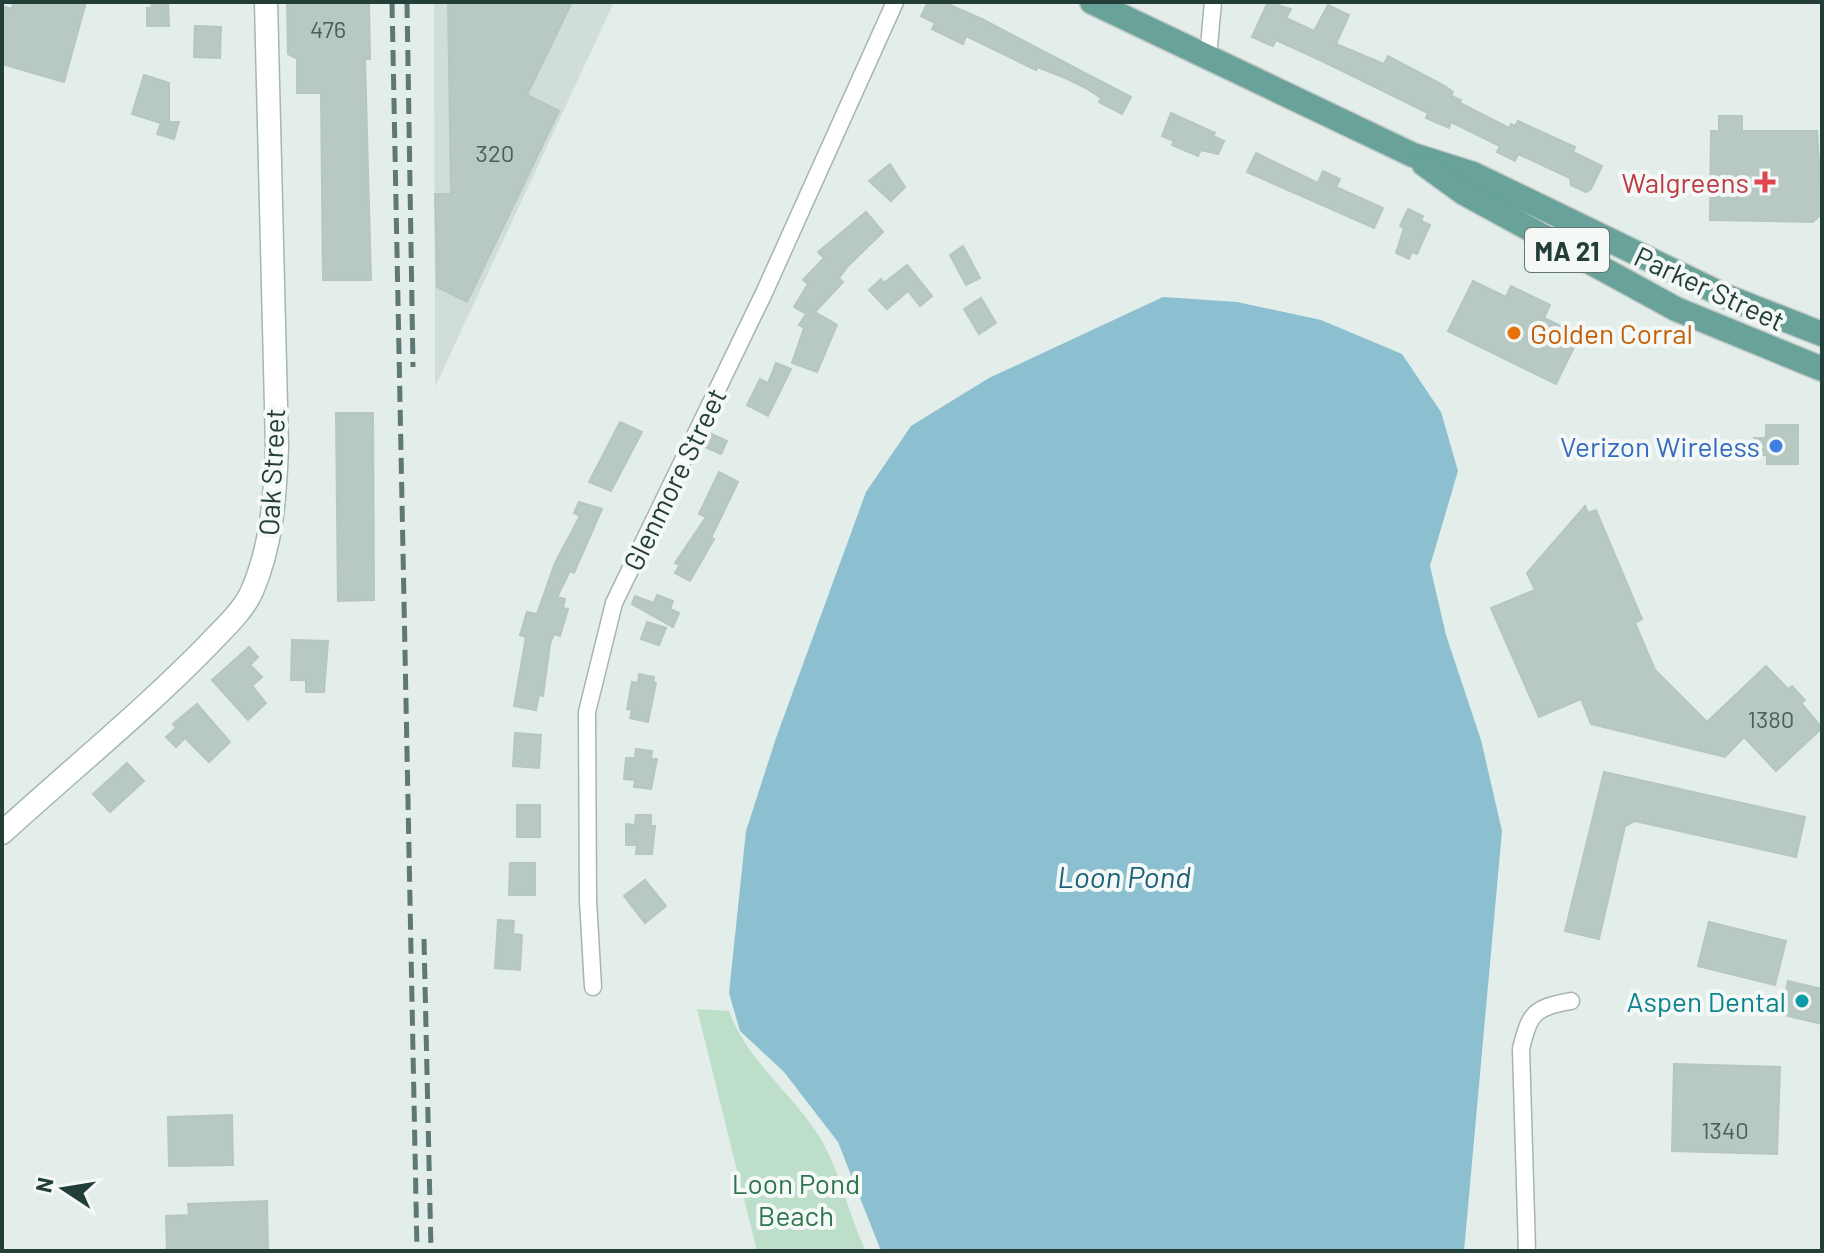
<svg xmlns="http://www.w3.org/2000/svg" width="1824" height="1253" viewBox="0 0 1824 1253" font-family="Barlow,sans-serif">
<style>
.built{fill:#d1ddd9}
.green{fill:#bddec9}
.water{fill:#8cc0d1}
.building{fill:#b8c8c3;stroke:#b6c6c1;stroke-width:2}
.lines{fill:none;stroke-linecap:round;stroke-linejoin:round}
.street-casing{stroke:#a6b5b1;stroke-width:19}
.secondary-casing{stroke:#a2b8b3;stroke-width:25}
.primary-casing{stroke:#c1c9c8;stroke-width:27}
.street{stroke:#fff;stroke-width:16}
.secondary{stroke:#fff;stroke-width:22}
.primary{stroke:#68a298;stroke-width:24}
.rail{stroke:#5e7975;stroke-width:5;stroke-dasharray:16 8;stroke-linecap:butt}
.health-dot{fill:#e0444e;stroke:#f4f9f7;stroke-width:3}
.food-dot{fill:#e8710a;stroke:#f4f9f7;stroke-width:3}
.shop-dot{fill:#3f7fe0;stroke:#f4f9f7;stroke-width:3}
.culture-dot{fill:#0f9aa8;stroke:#f4f9f7;stroke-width:3}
.labels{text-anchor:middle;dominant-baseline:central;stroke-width:8;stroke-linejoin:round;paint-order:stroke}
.number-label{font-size:24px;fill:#48605c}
.shield{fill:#f4f9f7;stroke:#627672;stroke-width:2}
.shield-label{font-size:26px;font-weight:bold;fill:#233e39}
.health-label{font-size:28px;fill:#be3a42;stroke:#f4f9f7;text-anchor:end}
.street-label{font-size:28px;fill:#233e39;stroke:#f4f9f7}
.food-label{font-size:28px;fill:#c56008;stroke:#f4f9f7;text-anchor:start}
.shop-label{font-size:28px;fill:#366cbe;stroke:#f4f9f7;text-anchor:end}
.culture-label{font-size:28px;fill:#0d838f;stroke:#f4f9f7;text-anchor:end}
.park-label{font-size:28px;fill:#2e7550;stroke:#f4f9f7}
.water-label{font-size:30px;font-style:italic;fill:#1e617a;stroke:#f4f9f7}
</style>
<rect width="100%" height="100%" fill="#e3ede9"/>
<!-- built -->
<polygon class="built" points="434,2 614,2 435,387"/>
<!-- green -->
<path class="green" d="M697,1009L729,1011C747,1061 791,1092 819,1136C842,1174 847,1213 866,1251H757Z"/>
<!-- water -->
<polygon class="water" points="1163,297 1237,302 1321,320 1402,354 1441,412 1458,471 1430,566 1446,635 1481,740 1502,831 1464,1251 881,1251 838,1142 784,1072 740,1031 729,993 746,831 776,738 866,492 911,426 989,378"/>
<!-- building -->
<g class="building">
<polygon points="13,2 86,2 64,82 2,64 2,6 12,9"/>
<polygon points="151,2 168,2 169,26 147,26 147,8 152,8"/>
<polygon points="287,2 369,2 370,59 365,59 371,280 323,280 321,93 297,93 297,59 288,54"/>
<polygon points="448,2 572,2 527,95 559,111 467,302 437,287 435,194 451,194"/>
<polygon points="928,2 943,2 982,19 1131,97 1122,114 1099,102 1101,98 1086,88 1063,77 1037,67 1036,70 966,36 963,44 932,29 935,23 921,16"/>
<polygon points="1268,2 1291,9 1286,18 1314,31 1328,5 1349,15 1336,44 1384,64 1388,56 1445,86 1453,92 1451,96 1461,100 1460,103 1509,128 1511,124 1515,126 1518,121 1575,147 1573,152 1602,166 1591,189 1586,192 1571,185 1570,178 1518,154 1515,161 1497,152 1500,146 1451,122 1449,128 1426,118 1428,113 1322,61 1276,40 1273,46 1252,37"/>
<polygon points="195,26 221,27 220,58 194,57"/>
<polygon points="144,75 169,83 169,122 179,122 174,139 157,134 161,123 132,114"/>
<polygon points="1171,113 1215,133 1213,136 1224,141 1218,154 1201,150 1198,156 1172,145 1174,141 1162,136"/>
<polygon points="1719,116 1742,116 1742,131 1817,131 1822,213 1813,222 1710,220 1711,131 1719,131"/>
<polygon points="1256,153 1318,183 1323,171 1340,179 1336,187 1383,208 1374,228 1247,172"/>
<polygon points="890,164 905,187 891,201 869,181"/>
<polygon points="1408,209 1423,216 1421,221 1430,225 1417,254 1412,252 1409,259 1396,253 1404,228 1400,226"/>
<polygon points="866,212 883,232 848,266 839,278 843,282 815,312 837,325 817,372 792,363 804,328 799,325 806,314 794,307 808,284 803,280 824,258 818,252"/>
<polygon points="963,246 980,278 966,285 950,255"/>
<polygon points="907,265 932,296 920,306 908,291 887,309 869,290 881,279 884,283"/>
<polygon points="1473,281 1506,297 1511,286 1550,305 1544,318 1580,335 1556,384 1448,331"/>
<polygon points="981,298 996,323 979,334 964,309"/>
<polygon points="776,363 791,369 768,416 747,405 760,379 768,383"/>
<polygon points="336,413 373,413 374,600 338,601"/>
<polygon points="620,422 642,432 611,491 589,482"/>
<polygon points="1766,425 1798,425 1798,464 1767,464 1767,455 1753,455 1754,438 1766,438"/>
<polygon points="711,434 727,441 721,454 705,447"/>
<polygon points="719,472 738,482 711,538 714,539 690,581 675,573 680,565 675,563 706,517 699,514"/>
<polygon points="579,502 602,509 574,573 570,571 557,597 565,599 563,608 568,609 560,636 554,634 550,644 543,696 539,695 536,710 514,706 526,637 520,635 527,612 537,614 555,563 580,516 574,513"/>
<polygon points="1585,506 1588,513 1596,510 1642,619 1635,623 1655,670 1707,722 1766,666 1788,689 1792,686 1805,700 1801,703 1822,728 1776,771 1744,737 1725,757 1591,724 1581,699 1539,717 1491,608 1535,590 1527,573"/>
<polygon points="657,595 673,601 670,609 679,613 673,627 632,604 635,596 654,603"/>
<polygon points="647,622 666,628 659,645 641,639"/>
<polygon points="292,640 328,641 324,692 306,692 306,680 291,680"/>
<polygon points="249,647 258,657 250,665 262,677 252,686 266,703 248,720 212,680"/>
<polygon points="639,674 654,677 653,682 656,683 648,722 630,718 632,710 627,709 632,682 638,683"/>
<polygon points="197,704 230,742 209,762 185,738 176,747 166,737 176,728 173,724"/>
<polygon points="515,733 541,735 539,768 513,766"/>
<polygon points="636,749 652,751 651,759 657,759 651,789 634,787 635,780 624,779 626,758 635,758"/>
<polygon points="127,763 144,781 110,812 93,794"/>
<polygon points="1604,772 1805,817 1796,857 1635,821 1625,826 1599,939 1565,931"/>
<rect x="517" y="805" width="23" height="32"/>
<polygon points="636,815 651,815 651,826 655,826 652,854 636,854 637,845 626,845 626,824 635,825"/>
<polygon points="510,863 535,863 535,895 509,895"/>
<polygon points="645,880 666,906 645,923 624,896"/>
<polygon points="498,920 514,921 513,934 522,935 520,970 495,968"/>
<polygon points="1709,922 1786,941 1775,985 1698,966"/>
<polygon points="1788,981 1822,989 1822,1024 1780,1014"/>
<polygon points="1674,1064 1780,1067 1777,1154 1672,1151"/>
<polygon points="232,1115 233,1165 169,1166 168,1117"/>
<polygon points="267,1201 268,1251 167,1251 166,1216 189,1215 188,1204"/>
</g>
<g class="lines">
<defs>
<g id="street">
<polyline points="1208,57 1213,2"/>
<polyline points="593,987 588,900 587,712 614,603 764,293 895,2"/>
<path d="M1527,1251L1521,1049C1530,1012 1534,1008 1571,1001"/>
</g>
<path id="secondary" d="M2,833C71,770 145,710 210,643C224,628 244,610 252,591C272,545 275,497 277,447L266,2"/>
<g id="primary">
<polyline points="1092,2 1413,155 1473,174 1725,296 1822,334"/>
<polyline points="1424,164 1464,193 1676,309 1822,369"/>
</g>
</defs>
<!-- street casing -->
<use href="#street" class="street-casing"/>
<!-- secondary casing -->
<use href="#secondary" class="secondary-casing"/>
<!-- primary casing -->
<use href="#primary" class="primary-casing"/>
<!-- street -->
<use href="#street" class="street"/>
<!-- secondary -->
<use href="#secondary" class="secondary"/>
<!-- primary -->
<use href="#primary" class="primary"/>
<!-- rail -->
<g class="rail">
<polyline points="392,2 417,1251"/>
<polyline points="407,2 413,367"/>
<polyline points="424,939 431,1251"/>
</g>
</g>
<!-- markers -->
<path class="health-dot" d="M1761 170h8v8h8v8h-8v8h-8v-8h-8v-8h8z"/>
<circle class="food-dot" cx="1514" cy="333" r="8"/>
<circle class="shop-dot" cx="1776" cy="446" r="8"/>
<circle class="culture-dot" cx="1802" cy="1001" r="8"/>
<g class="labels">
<!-- number labels -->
<g class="number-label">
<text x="328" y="28">476</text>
<text x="495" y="152">320</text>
<text x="1771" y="718">1380</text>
<text x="1725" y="1129">1340</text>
</g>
<!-- shield labels -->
<rect class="shield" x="1525" y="228" width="84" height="44" rx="6"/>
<g class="shield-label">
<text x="1567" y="250">MA 21</text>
</g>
<!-- health labels -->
<g class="health-label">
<text x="1749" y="182">Walgreens</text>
</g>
<!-- street labels -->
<g class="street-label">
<text transform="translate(1710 288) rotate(25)">Parker Street</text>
<text transform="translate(271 472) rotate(-87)">Oak Street</text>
<text transform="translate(674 479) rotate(-64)">Glenmore Street</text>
</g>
<!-- food labels -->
<g class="food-label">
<text x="1530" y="333">Golden Corral</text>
</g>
<!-- shop labels -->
<g class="shop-label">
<text x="1760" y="446">Verizon Wireless</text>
</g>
<!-- culture labels -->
<g class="culture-label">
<text x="1786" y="1001">Aspen Dental</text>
</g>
<!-- park labels -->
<g class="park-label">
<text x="796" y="1183">Loon Pond<tspan x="796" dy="32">Beach</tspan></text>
</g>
<!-- water labels -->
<g class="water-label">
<text x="1124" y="876">Loon Pond</text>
</g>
</g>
<!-- border -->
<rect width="1824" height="1253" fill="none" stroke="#233e39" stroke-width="8"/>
<!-- north arrow -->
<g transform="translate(64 1189) rotate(282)" stroke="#f4f9f7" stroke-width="6" paint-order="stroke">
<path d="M0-6L14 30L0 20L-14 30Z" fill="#233e39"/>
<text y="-12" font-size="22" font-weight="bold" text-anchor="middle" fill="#233e39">N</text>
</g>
</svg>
